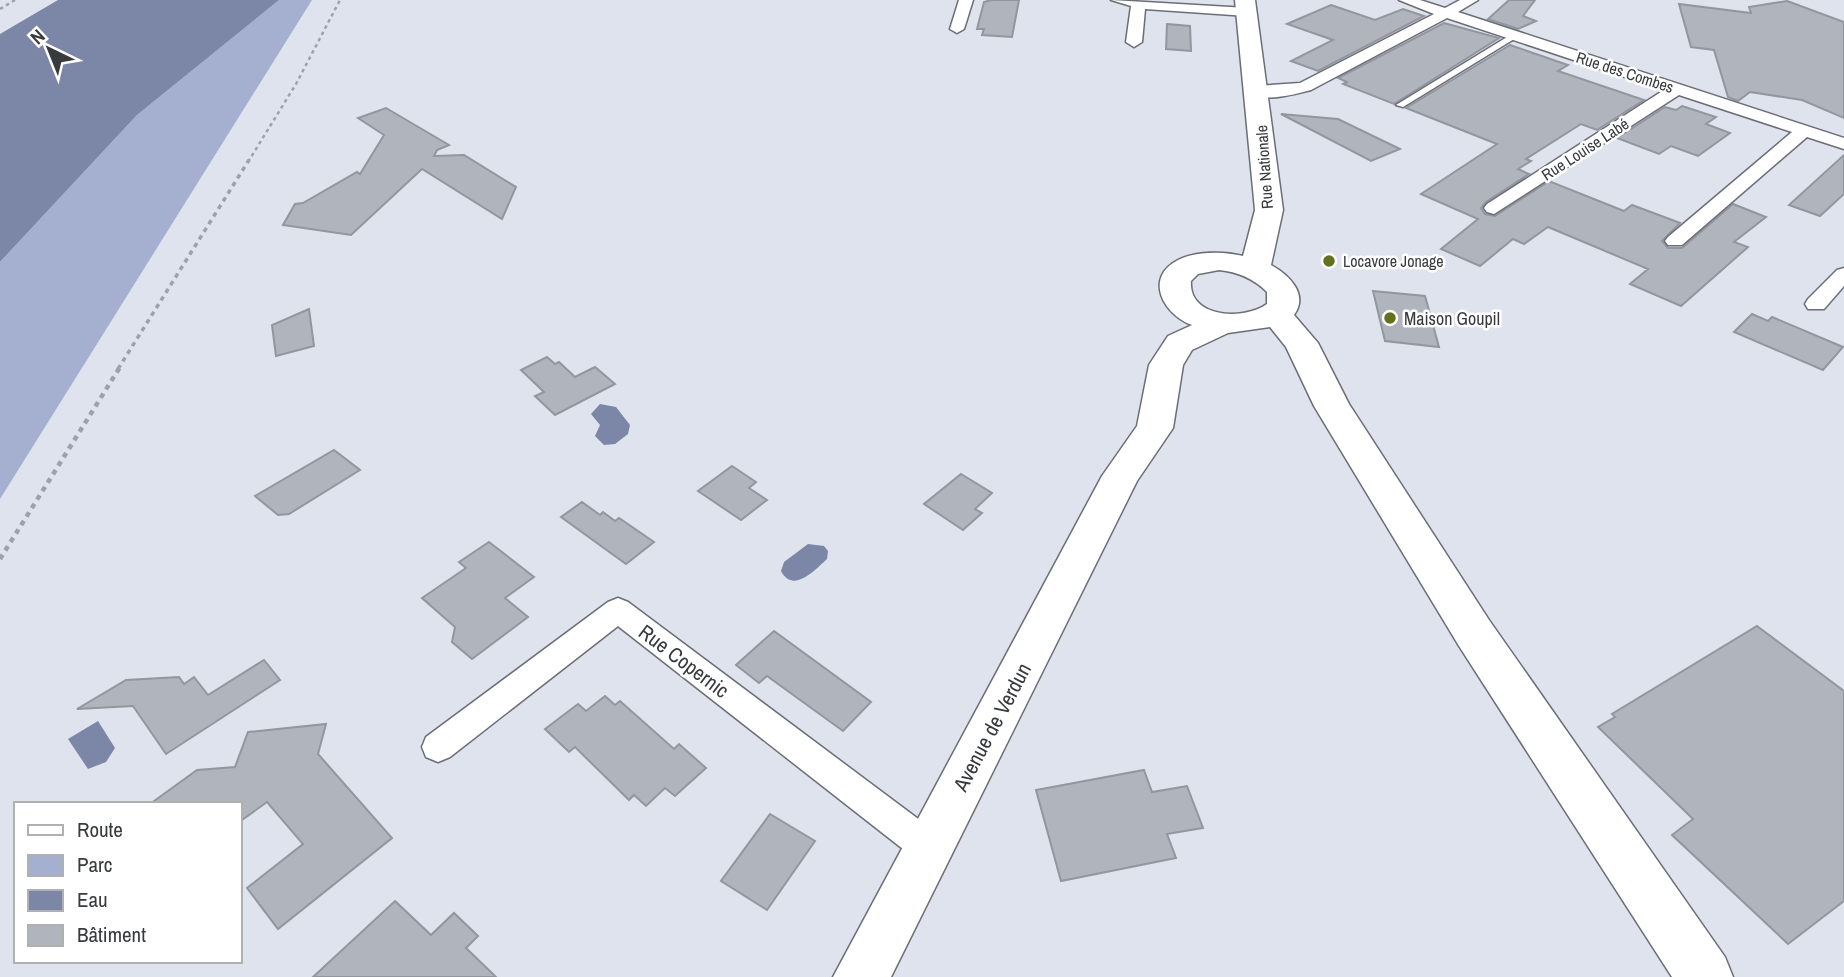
<svg xmlns="http://www.w3.org/2000/svg" width="1844" height="977" viewBox="0 0 1844 977" font-family="'Archivo Narrow',sans-serif">
<style>
.green{fill:#a5b0d0}
.water{fill:#7c87a7}
.building{fill:#b0b4bd;stroke:#92969f;stroke-width:2}
.lines{fill:none;stroke-linecap:round;stroke-linejoin:round}
.service-casing{stroke:#6b6e77;stroke-width:3}
.minor-casing{stroke:#6b6e77;stroke-width:3}
.secondary-casing{stroke:#6b6e77;stroke-width:3}
.path-far2{stroke:#9ea1a9;stroke-width:2.5;stroke-dasharray:3.5 3.5;stroke-linecap:butt}
.path-far1{stroke:#9ea1a9;stroke-width:3.5;stroke-dasharray:4.5 4.5;stroke-linecap:butt}
.path{stroke:#9ea1a9;stroke-width:4.5;stroke-dasharray:5 5;stroke-linecap:butt}
.service{fill:#fff;fill-rule:evenodd}
.minor{fill:#fff;fill-rule:evenodd}
.secondary{fill:#fff;fill-rule:evenodd}
.poi-dot{fill:#61711e;stroke:#fff;stroke-width:2.5}
.labels{text-anchor:middle;dominant-baseline:central;stroke-width:5;stroke-linejoin:round;paint-order:stroke}
.far-street-label{font-size:16px;fill:#383a3e;stroke:#fff}
.far-poi-label{font-size:16px;fill:#383a3e;stroke:#fff;text-anchor:start}
.poi-label{font-size:18px;fill:#383a3e;stroke:#fff;text-anchor:start}
.near-street-label{font-size:21px;fill:#383a3e;stroke:#fff}
</style>
<rect width="100%" height="100%" fill="#dfe3ed"/>
<!-- green -->
<polygon class="green" points="279,0 312,0 0,499 0,262 137,115"/>
<!-- water -->
<g class="water">
<polygon points="58,0 279,0 137,115 0,262 0,34"/>
<polygon points="600,404 616,407 630,425 628,434 615,444 604,445 595,436 600,425 591,414"/>
<path d="M808,544L824,546L828,551L827,559C815,570 793,594 781,571L784,562Z"/>
<polygon points="98,721 115,748 106,762 88,769 68,739"/>
</g>
<!-- building -->
<g class="building">
<polygon points="991,0 1019,0 1012,37 982,35 984,29 977,29 984,2"/>
<polygon points="1509,0 1535,0 1523,16 1536,21 1518,29 1488,19"/>
<polygon points="1787,1 1844,22 1844,118 1802,100 1750,92 1738,101 1728,97 1714,50 1691,47 1679,4 1751,13 1749,7"/>
<polygon points="1331,5 1375,20 1403,9 1424,16 1318,71 1291,61 1333,40 1287,24"/>
<polygon points="1444,23 1499,38 1394,104 1343,84 1347,82 1338,78"/>
<polygon points="1167,24 1190,26 1191,51 1166,49"/>
<polygon points="1510,45 1568,65 1558,71 1644,100 1597,130 1581,124 1526,159 1531,161 1518,169 1529,174 1486,202 1481,208 1485,214 1495,216 1549,181 1624,211 1632,205 1680,223 1662,241 1668,248 1682,248 1733,204 1766,217 1734,242 1748,247 1681,306 1630,284 1648,269 1548,227 1524,244 1513,239 1480,266 1441,249 1478,219 1421,194 1497,144 1406,108"/>
<polygon points="1682,106 1716,117 1706,124 1730,133 1698,156 1671,146 1659,154 1617,138 1665,107 1676,110"/>
<polygon points="386,108 449,145 437,150 434,156 464,155 516,187 502,219 422,169 351,235 283,225 295,204 303,203 357,172 360,174 384,135 358,118"/>
<polygon points="1281,114 1338,119 1400,149 1371,161"/>
<polygon points="1844,155 1844,194 1820,216 1789,205"/>
<polygon points="1373,291 1425,296 1439,347 1385,341"/>
<polygon points="309,309 314,346 276,356 272,325"/>
<polygon points="1752,314 1768,321 1772,317 1843,347 1823,370 1734,332"/>
<polygon points="547,357 555,364 559,362 575,377 595,367 615,384 555,415 535,396 544,392 521,370"/>
<polygon points="334,450 360,470 289,514 278,515 255,496"/>
<polygon points="732,466 756,482 749,488 767,500 741,520 698,491"/>
<polygon points="961,474 992,493 975,509 982,513 963,530 924,504"/>
<polygon points="582,502 600,515 603,512 615,521 619,518 654,542 626,564 561,517"/>
<polygon points="489,542 534,577 505,598 528,617 472,659 452,642 455,627 422,598 466,568 459,562"/>
<polygon points="1757,626 1844,691 1844,901 1788,944 1672,835 1693,819 1598,727 1615,717 1612,714"/>
<polygon points="774,631 871,702 843,731 767,676 759,683 736,665"/>
<polygon points="264,660 280,680 166,754 133,706 77,709 126,680 179,677 184,684 194,677 208,695"/>
<polygon points="605,696 615,705 620,701 674,749 679,744 706,768 675,796 665,788 646,806 634,795 629,800 575,747 569,752 545,729 578,704 586,711"/>
<polygon points="326,724 318,754 392,838 278,929 247,888 303,844 267,802 242,820 240,804 150,804 197,770 235,767 248,732"/>
<polygon points="1144,770 1152,792 1187,786 1203,828 1167,834 1176,858 1061,881 1036,790"/>
<polygon points="770,814 815,841 767,910 721,881"/>
<polygon points="395,901 431,935 454,913 478,936 466,948 496,977 313,977"/>
</g>
<g class="lines">
<defs>
<polygon id="service" points="1512,34 1519,36 1403,107 1396,105"/>
<g id="minor">
<polygon points="959,0 973,0 964,29 957,33 950,29"/>
<polygon points="1111,0 1247,8 1254,12 1247,16 1145,9 1142,42 1134,47 1126,42 1131,6"/>
<path d="M1399,0H1420L1445,8L1460,0H1478L1458,12L1844,138V149L1807,137L1682,245H1668L1665,241L1668,237L1792,132L1679,95L1494,214L1487,212L1484,208L1487,204L1664,90L1447,18L1311,90C1295,94 1262,104 1249,91L1257,86L1300,83L1434,14Z"/>
<polygon points="1844,268 1844,286 1824,309 1808,309 1805,304 1808,299 1837,270"/>
<polygon points="618,598 628,602 941,836 947,848 941,860 929,865 917,860 618,626 450,757 438,762 426,757 422,747 426,737 608,602"/>
</g>
<path id="secondary" d="M1235,0H1255L1283,210L1271,265C1289,275 1309,294 1294,315L1318,343L1349,404L1489,620L1725,957L1733,977H1672L1459,646L1314,406L1286,347L1270,327L1228,333L1192,350L1183,365L1173,428L1137,481L891,977H833L1102,476L1137,426L1149,365L1168,336L1192,325C1164,315 1143,278 1178,260C1196,251 1224,251 1243,256L1255,210ZM1219,270C1238,272 1253,278 1267,292V304C1243,321 1188,318 1191,281L1198,274Z"/>
</defs>
<!-- service casing -->
<use href="#service" class="service-casing"/>
<!-- minor casing -->
<use href="#minor" class="minor-casing"/>
<!-- secondary casing -->
<use href="#secondary" class="secondary-casing"/>
<!-- path-far2 -->
<g class="path-far2">
<polyline points="0,9 15,0"/>
<polyline points="248,162 296,84 340,0"/>
</g>
<!-- path-far1 -->
<polyline class="path-far1" points="118,369 249,160"/>
<!-- path -->
<polyline class="path" points="0,559 120,367"/>
<!-- service -->
<use href="#service" class="service"/>
<!-- minor -->
<use href="#minor" class="minor"/>
<!-- secondary -->
<use href="#secondary" class="secondary"/>
</g>
<!-- markers -->
<g class="poi-dot">
<circle cx="1329" cy="261" r="7"/>
<circle cx="1390" cy="318" r="7"/>
</g>
<g class="labels">
<!-- far-street labels -->
<g class="far-street-label">
<text transform="translate(1625 72) rotate(18)">Rue des Combes</text>
<text transform="translate(1585 149) rotate(-33)">Rue Louise Labé</text>
<text transform="translate(1264 167) rotate(-94)">Rue Nationale</text>
</g>
<!-- far-poi labels -->
<g class="far-poi-label">
<text x="1343" y="261">Locavore Jonage</text>
</g>
<!-- poi labels -->
<g class="poi-label">
<text x="1404" y="318">Maison Goupil</text>
</g>
<!-- near-street labels -->
<g class="near-street-label">
<text transform="translate(684 661) rotate(37)">Rue Copernic</text>
<text transform="translate(992 727) rotate(-62)">Avenue de Verdun</text>
</g>
</g>
<!-- legend -->
<rect x="14" y="802" width="228" height="161" fill="#ffffff" stroke="#afb0b2" stroke-width="2"/>
<rect x="28" y="825" width="35" height="10" fill="#ffffff" stroke="#afb0b2" stroke-width="2"/>
<text x="77" y="837" font-size="21" fill="#383a3e">Route</text>
<rect x="28" y="855" width="35" height="21" fill="#a5b0d0" stroke="#afb0b2" stroke-width="2"/>
<text x="77" y="872" font-size="21" fill="#383a3e">Parc</text>
<rect x="28" y="890" width="35" height="21" fill="#7c87a7" stroke="#afb0b2" stroke-width="2"/>
<text x="77" y="907" font-size="21" fill="#383a3e">Eau</text>
<rect x="28" y="925" width="35" height="21" fill="#b0b4bd" stroke="#afb0b2" stroke-width="2"/>
<text x="77" y="942" font-size="21" fill="#383a3e">Bâtiment</text>
<!-- north arrow -->
<g transform="translate(49 49) rotate(317)" stroke="#ffffff" stroke-width="5" paint-order="stroke">
<path d="M0-5L12 26L0 18L-12 26Z" fill="#383a3e"/>
<text y="-10" font-size="19" font-weight="bold" text-anchor="middle" fill="#383a3e">N</text>
</g>
</svg>
